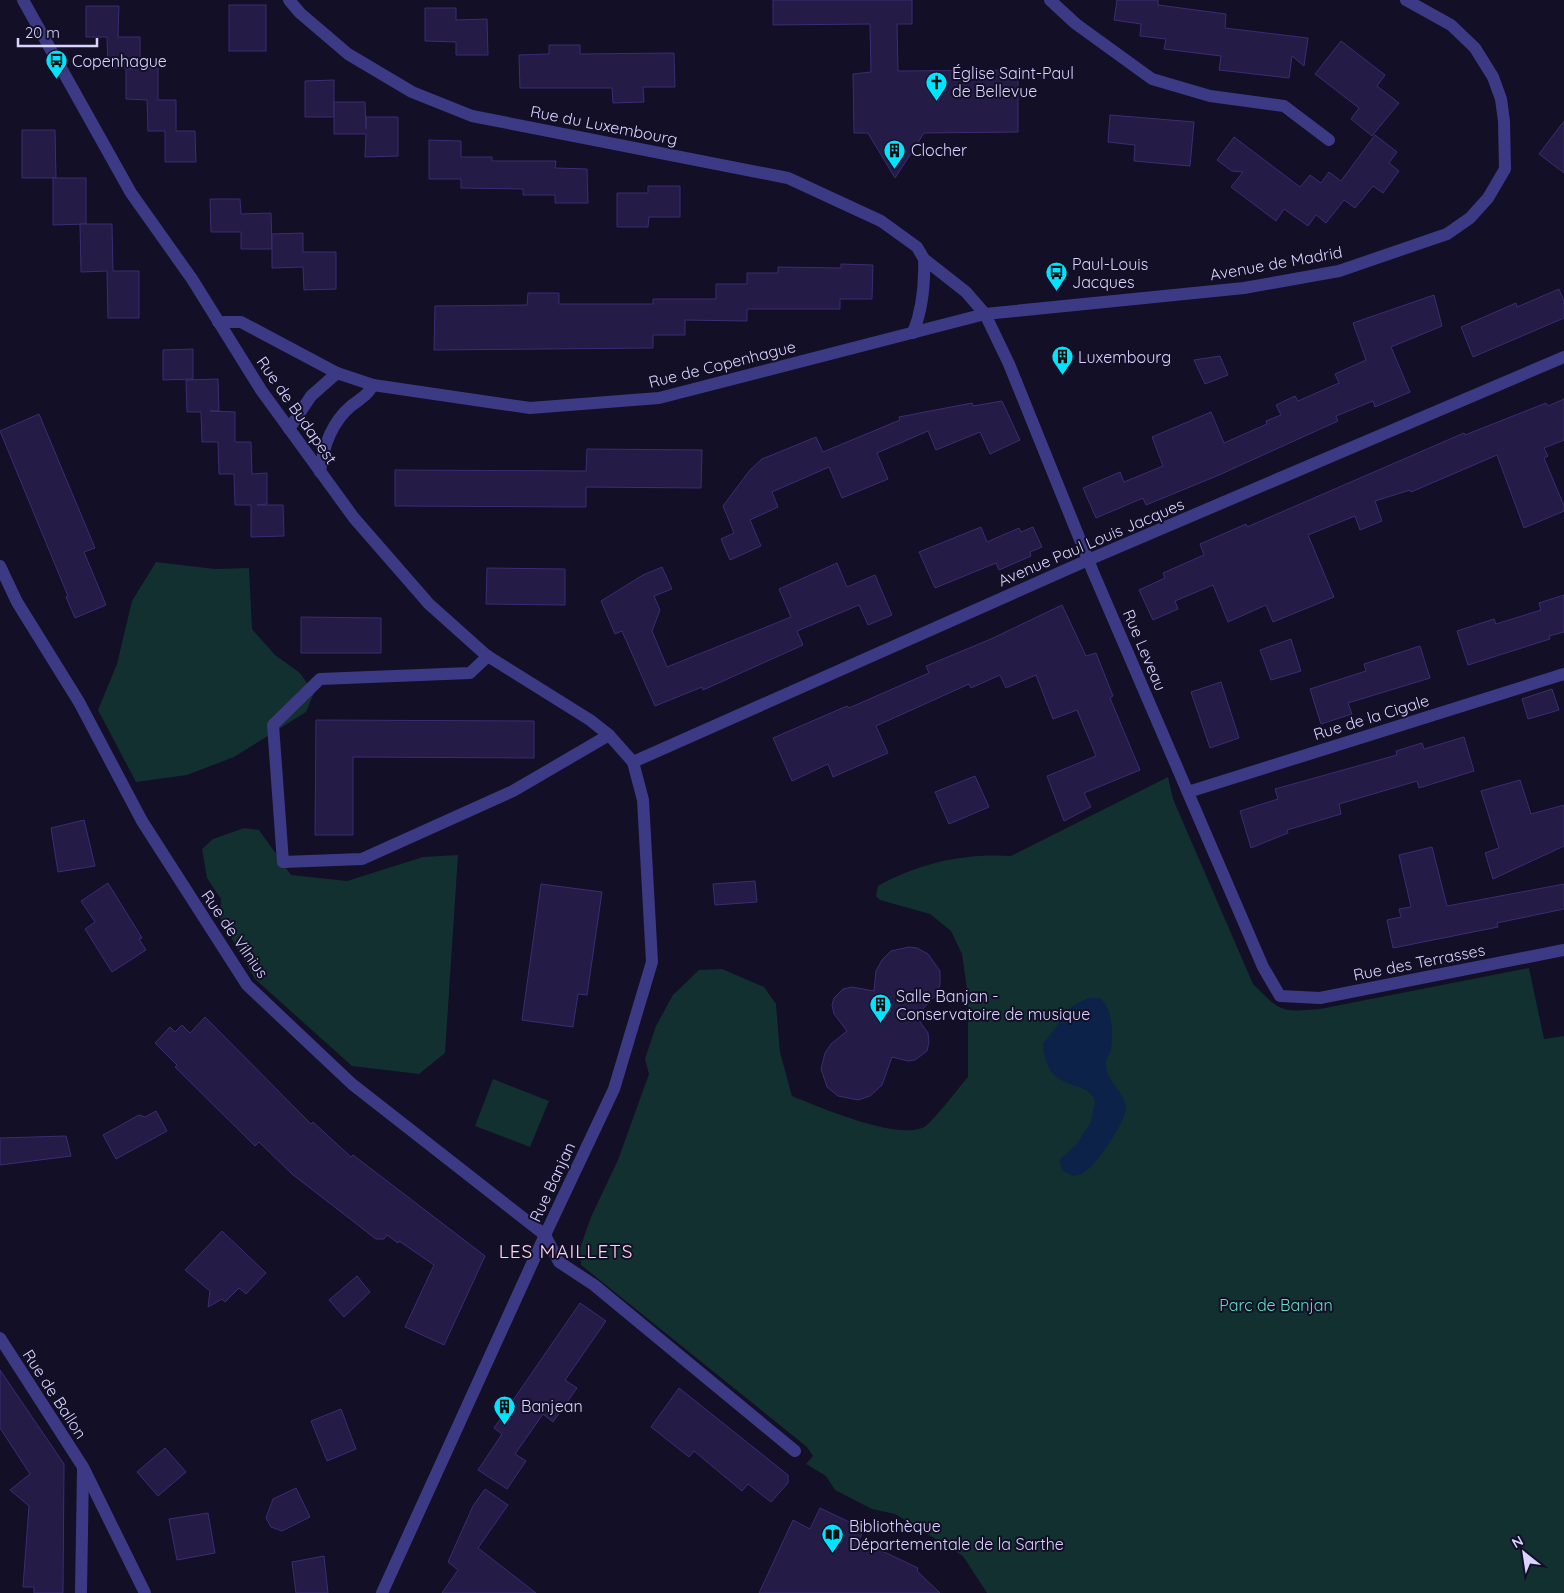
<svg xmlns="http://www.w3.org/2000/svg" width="1564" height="1593" viewBox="0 0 1564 1593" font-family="Quicksand,sans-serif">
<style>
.green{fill:#12302f}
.water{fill:#0c2248}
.building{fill:#241b47;stroke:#3b2d73}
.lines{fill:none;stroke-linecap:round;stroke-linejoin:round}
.service{stroke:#3d3a85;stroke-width:12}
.minor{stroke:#3d3a85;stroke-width:12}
.labels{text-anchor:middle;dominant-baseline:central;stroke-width:4;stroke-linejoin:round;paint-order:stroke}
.poi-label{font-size:16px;fill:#d9d4ff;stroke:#130f26;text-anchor:start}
.street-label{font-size:16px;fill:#d9d4ff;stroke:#130f26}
.park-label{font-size:16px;fill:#5fe0c0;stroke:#130f26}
.quarter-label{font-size:19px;letter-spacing:1px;fill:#ffd6f0;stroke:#130f26}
</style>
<rect width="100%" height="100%" fill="#130f26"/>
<!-- green -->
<g class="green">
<polygon points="156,562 215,569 249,568 252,629 275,655 300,673 314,693 306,712 234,757 187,775 136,782 98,710 117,664 132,601"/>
<path d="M1168,777L1173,799L1253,984C1282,1013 1280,1012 1320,1009L1529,968L1544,1039L1564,1036V1593H987L963,1556L895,1514L872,1509L835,1490L826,1476L806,1464L813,1456L807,1447L581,1265L580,1248L591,1217L618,1160L649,1074L645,1059L656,1026L673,995L699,970L722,969L764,987L776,1004L780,1052L792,1096C819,1107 898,1141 924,1127C932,1123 960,1086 968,1077V996L962,954L951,931L930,914L880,900L876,896L878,886C918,863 965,853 1011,856Z"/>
<polygon points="244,828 259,830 291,875 347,881 423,857 458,855 445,1053 419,1074 352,1066 255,979 220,918 221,899 207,878 202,849 213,839"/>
<polygon points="493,1079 549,1101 530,1147 475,1126"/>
</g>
<!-- water -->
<path class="water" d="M1088,998H1100C1113,1009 1113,1033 1111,1049C1110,1054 1106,1058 1106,1064C1106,1081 1122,1090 1126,1105C1128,1118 1102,1155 1093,1165C1087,1171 1081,1175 1073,1176L1063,1171L1059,1160L1076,1145L1091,1122L1095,1101C1088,1077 1046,1096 1043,1044L1071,1007Z"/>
<!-- building -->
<g class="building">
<polygon points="773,0 912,0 912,24 897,24 898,71 1018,70 1018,132 924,133 895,178 868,133 854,133 853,74 871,72 870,24 773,25"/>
<polygon points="1117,0 1158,0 1158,5 1226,14 1225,28 1308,38 1304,66 1292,56 1289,78 1219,70 1221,56 1164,49 1166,39 1140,36 1141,24 1114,20"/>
<rect x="229" y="5" width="37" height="46"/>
<polygon points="86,6 119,6 118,37 140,37 140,68 108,68 107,37 86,37"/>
<polygon points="425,8 456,8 456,20 487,19 488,55 456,55 456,42 425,41"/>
<polygon points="1341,41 1385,75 1377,86 1399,103 1372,136 1351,119 1359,108 1315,74"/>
<polygon points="549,45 580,45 580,54 674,53 675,87 643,87 644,102 613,103 612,88 520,88 519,55 549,54"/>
<polygon points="158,68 158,100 176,100 176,131 195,131 196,162 165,162 165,131 148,131 147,100 126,99 126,69"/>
<polygon points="334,80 334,117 305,117 305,81"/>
<polygon points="334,102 365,102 366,129 366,117 398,117 398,156 365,157 366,134 334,134"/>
<polygon points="1110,115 1194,122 1190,166 1134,161 1135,145 1108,142"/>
<polygon points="1564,121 1564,173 1539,154"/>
<polygon points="22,130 55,130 56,178 22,178"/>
<polygon points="1375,135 1397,152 1389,163 1399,171 1383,193 1373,186 1355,208 1344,200 1326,223 1316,215 1308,226 1284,209 1276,221 1231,187 1243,172 1232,171 1217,160 1234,137 1300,187 1310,175 1321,183 1329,172 1341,181"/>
<polygon points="429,140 461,141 461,157 492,157 492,161 556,161 555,168 587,169 588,203 555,203 555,195 523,195 523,189 461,188 461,179 429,179"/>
<polygon points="53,178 86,178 86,224 53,225"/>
<polygon points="648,186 680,186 680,217 649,217 648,227 617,227 617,193 648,193"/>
<polygon points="210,199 240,199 241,214 271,213 272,249 241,249 241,232 211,232"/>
<polygon points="80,224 112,224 113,271 139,271 139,318 108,318 107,271 81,272"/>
<polygon points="303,233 303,252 336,252 336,289 304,290 303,267 272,268 272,234"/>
<polygon points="841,264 873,265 872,299 840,299 840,309 747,309 747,321 685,320 685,335 653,335 653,348 434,350 435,306 527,305 528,293 559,293 559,304 653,304 653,299 716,299 716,284 747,284 747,273 778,273 778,267 841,268"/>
<polygon points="1559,289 1564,301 1564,318 1473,357 1461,327 1516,303 1517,307"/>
<polygon points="1434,295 1442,326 1391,347 1410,392 1375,407 1373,401 1336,416 1338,421 1219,475 1146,505 1143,498 1096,518 1083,488 1120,472 1124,482 1163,466 1152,437 1211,412 1224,443 1267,424 1266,421 1281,415 1276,405 1295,396 1298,401 1339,383 1335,374 1366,360 1353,323"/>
<polygon points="193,349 193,379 163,380 163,350"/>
<polygon points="1220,356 1228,375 1205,384 1194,360"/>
<polygon points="218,379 219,411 210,411 235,412 235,442 251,442 252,474 267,473 267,504 257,505 283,505 284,536 251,537 251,505 235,505 234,474 219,474 218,442 202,442 201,412 187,412 186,380"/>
<polygon points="1564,399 1564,440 1544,448 1548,456 1544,458 1564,506 1564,511 1524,528 1497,455 1411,492 1410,490 1375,501 1382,521 1360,530 1355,516 1308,535 1334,597 1273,622 1266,605 1228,622 1213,585 1175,601 1178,609 1153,620 1139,590 1165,578 1163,573 1204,555 1200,544 1246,524 1247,527 1464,433 1465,435 1546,403 1548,406"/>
<polygon points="1002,401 1020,440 990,454 980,432 936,450 928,431 877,453 888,479 842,498 829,467 772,492 778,507 750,520 761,546 730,560 721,539 734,533 723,506 750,470 762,459 816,437 823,452 900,420 899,417 972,403 973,406"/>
<polygon points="39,414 95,548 84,552 106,605 75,618 66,597 68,596 0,431"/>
<polygon points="587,449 702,450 701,488 586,487 586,507 395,506 395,470 586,471"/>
<polygon points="981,527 987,542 1019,528 1021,532 1033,527 1042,547 1030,552 1031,556 999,570 996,563 935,588 919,552"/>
<polygon points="837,563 847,587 875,575 892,615 868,625 859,605 797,631 803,645 703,690 702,687 655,706 622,631 615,634 601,601 643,575 662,567 672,589 654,596 660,610 652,631 667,667 791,617 779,589"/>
<polygon points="487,568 565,569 565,605 486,604"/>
<polygon points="1564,595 1564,632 1549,636 1550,639 1468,665 1457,631 1494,619 1496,624 1541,610 1539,603"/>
<polygon points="1062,605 1086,656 1096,653 1113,696 1110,698 1140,770 1084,793 1091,807 1064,821 1047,776 1096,756 1077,710 1053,719 1036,675 1006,688 1000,675 971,688 969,684 876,726 888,753 833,777 828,764 792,781 773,738 847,706 849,708 929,673 926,666 991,639"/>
<polygon points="301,617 381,618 381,653 301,653"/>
<polygon points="1291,639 1301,671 1271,680 1260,650"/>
<polygon points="1420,646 1430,678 1348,703 1352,714 1321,724 1310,689 1366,671 1364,664"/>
<polygon points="1221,682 1239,738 1210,748 1191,692"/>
<polygon points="1552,689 1559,710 1528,719 1522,699"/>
<polygon points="316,720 534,721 534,758 353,757 353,835 315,835"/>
<polygon points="1464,737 1474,771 1419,788 1417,781 1339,804 1341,814 1287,830 1288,833 1251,848 1240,811 1278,799 1275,789 1397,755 1396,751 1422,743 1424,749"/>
<polygon points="975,776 989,807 949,824 935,792"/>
<polygon points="1520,780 1531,814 1564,805 1564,846 1493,879 1485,853 1499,848 1481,791"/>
<polygon points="84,820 95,866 58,872 51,828"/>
<polygon points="1432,847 1447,906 1564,884 1564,909 1497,923 1498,927 1393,948 1387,920 1401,917 1399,909 1411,907 1399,855"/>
<polygon points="755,881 757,902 715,905 713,884"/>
<polygon points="108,883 142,938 139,939 146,950 112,972 85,929 95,922 81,901"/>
<polygon points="541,884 602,892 587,995 578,994 573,1027 522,1020"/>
<polygon points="909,947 917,948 928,954 940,971 940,984 937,994 916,1016 928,1033 929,1042 927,1051 915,1060 908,1061 892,1057 882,1085 870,1096 858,1100 838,1096 827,1087 821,1069 825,1053 831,1044 847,1031 834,1014 832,1005 834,998 843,989 852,987 874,991 876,971 882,960 891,951"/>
<polygon points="205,1017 311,1124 313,1122 351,1157 353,1155 485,1256 444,1345 405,1327 434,1265 399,1241 398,1243 387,1235 384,1239 376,1239 292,1174 259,1142 255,1146 175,1067 177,1065 155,1043 170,1027 175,1032 182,1025 190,1033"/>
<polygon points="156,1111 167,1131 116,1159 103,1135 139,1115 145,1117"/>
<polygon points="66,1136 71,1156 0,1165 0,1138"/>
<polygon points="222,1231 266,1273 246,1294 239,1288 225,1302 222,1299 208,1307 210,1291 185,1270"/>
<polygon points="357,1276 370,1292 344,1317 329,1300"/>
<polygon points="580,1303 606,1321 565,1380 577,1388 553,1422 543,1414 515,1454 526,1461 507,1489 478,1470 502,1434 494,1428"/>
<polygon points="0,1370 64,1464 63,1593 34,1593 34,1587 23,1587 29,1506 10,1490 30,1474 0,1428"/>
<polygon points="679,1388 788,1475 788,1483 771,1502 748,1484 742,1491 694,1451 689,1457 651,1427"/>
<polygon points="341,1409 356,1449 327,1461 311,1421"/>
<polygon points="165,1448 186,1472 158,1496 137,1472"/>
<polygon points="296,1488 310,1517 282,1531 271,1527 266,1518 273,1499"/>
<polygon points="485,1489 508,1505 478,1548 536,1593 442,1593 458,1570 448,1562 473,1506"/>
<polygon points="820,1508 864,1529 859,1540 918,1568 917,1571 940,1593 759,1593 793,1520 810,1529"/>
<polygon points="208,1513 215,1553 177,1560 169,1519"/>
<polygon points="324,1556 328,1593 296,1593 292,1562"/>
</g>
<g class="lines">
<!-- service -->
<g class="service">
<polyline points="1050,0 1076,24 1152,79 1210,96 1284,106 1329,140"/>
<polyline points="488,656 470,673 320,679 273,725 283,862 362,859 513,791 609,735"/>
<polyline points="545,1235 559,1262 594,1285 795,1451"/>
</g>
<!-- minor -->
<g class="minor">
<polyline points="23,0 131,193 192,279 261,390 354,518 429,604 486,655 590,720 609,735 633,762 643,800 652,962 614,1089 545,1235 382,1593"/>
<polyline points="289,0 300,13 348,54 412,92 472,116 788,178 881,221 917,247 924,259 966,292 985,314 1009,364 1093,572 1263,967 1280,996 1320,998 1564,950"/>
<polyline points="218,322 241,322 337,373 373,385 530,408 659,398 985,314 1244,288 1339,271 1447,234 1470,218 1488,198 1505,169 1504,121 1501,99 1493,77 1475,48 1451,25 1406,0"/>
<path d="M913,333C923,308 925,285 924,259"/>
<polyline points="289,429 311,396 337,373"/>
<path d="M320,472C323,447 331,423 351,406C361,398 367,396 373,385"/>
<polyline points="0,566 17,602 79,702 142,821 247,985 352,1084 545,1235"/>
<polyline points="633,762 1088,560 1564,357"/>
<polyline points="1188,792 1564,674"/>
<polyline points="0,1338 83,1467 145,1593"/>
<polyline points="81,1593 83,1470"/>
</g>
</g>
<!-- icons -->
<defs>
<symbol id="bus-pin" viewBox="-11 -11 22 30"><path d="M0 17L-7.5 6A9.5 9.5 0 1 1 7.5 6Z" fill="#00e5ff" stroke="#130f26"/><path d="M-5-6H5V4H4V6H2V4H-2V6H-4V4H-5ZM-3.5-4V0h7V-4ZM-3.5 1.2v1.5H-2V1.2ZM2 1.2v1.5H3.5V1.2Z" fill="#111"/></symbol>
<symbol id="church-pin" viewBox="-11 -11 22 30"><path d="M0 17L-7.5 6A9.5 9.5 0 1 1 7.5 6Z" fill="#00e5ff" stroke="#130f26"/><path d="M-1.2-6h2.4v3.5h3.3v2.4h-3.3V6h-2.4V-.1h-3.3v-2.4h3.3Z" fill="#111"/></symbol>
<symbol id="building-pin" viewBox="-11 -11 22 30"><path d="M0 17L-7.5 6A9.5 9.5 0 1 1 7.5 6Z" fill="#00e5ff" stroke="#130f26"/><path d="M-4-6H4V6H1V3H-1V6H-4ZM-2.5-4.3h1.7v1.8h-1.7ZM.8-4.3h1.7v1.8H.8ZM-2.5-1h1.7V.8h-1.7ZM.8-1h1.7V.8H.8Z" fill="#111"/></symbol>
<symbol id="library-pin" viewBox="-11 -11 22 30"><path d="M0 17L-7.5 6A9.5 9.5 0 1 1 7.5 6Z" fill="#00e5ff" stroke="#130f26"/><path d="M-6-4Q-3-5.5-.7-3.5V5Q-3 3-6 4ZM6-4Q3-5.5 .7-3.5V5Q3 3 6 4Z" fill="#111"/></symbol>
</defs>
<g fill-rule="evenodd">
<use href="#bus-pin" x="44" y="48" width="25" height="34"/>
<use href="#church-pin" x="924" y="70" width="25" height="34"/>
<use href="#building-pin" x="882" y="138" width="25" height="34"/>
<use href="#bus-pin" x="1044" y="260" width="25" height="34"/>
<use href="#building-pin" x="1050" y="344" width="25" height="34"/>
<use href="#building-pin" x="868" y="992" width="25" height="34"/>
<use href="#building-pin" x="492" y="1394" width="25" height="34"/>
<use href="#library-pin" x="820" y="1522" width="25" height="34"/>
</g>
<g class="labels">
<!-- poi labels -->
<g class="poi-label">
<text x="72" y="61">Copenhague</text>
<text x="952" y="73">Église Saint-Paul<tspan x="952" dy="18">de Bellevue</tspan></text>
<text x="911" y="150">Clocher</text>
<text x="1072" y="264">Paul-Louis<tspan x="1072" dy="18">Jacques</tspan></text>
<text x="1078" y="357">Luxembourg</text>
<text x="896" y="996">Salle Banjan -<tspan x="896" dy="18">Conservatoire de musique</tspan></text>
<text x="521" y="1406">Banjean</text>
<text x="849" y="1526">Bibliothèque<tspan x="849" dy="18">Départementale de la Sarthe</tspan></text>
</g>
<!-- street labels -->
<g class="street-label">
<text transform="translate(604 125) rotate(11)">Rue du Luxembourg</text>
<text transform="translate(1276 263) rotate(-10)">Avenue de Madrid</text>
<text transform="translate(722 364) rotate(-14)">Rue de Copenhague</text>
<text transform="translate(297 410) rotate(55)">Rue de Budapest</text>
<text transform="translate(1091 542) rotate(-23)">Avenue Paul Louis Jacques</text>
<text transform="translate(1145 650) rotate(67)">Rue Leveau</text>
<text transform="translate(1371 717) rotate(-17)">Rue de la Cigale</text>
<text transform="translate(235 934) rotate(55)">Rue de Vilnius</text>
<text transform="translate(1419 962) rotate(-11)">Rue des Terrasses</text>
<text transform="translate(552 1182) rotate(-65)">Rue Banjan</text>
<text transform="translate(55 1394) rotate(57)">Rue de Ballon</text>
</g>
<!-- park labels -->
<g class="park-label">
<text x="1276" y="1305">Parc de Banjan</text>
</g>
<!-- quarter labels -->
<g class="quarter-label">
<text x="566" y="1251">LES MAILLETS</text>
</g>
</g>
<!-- north arrow -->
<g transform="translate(1524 1553) rotate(330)" stroke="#130f26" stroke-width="4" paint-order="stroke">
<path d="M0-4L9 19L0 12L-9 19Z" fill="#d9d4ff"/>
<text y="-8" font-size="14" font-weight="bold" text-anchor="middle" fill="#d9d4ff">N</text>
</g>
<!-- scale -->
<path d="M18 38v8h79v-8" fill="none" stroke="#d9d4ff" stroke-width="2.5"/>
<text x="25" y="38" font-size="15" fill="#d9d4ff" stroke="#130f26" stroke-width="4" paint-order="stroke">20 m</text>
</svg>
